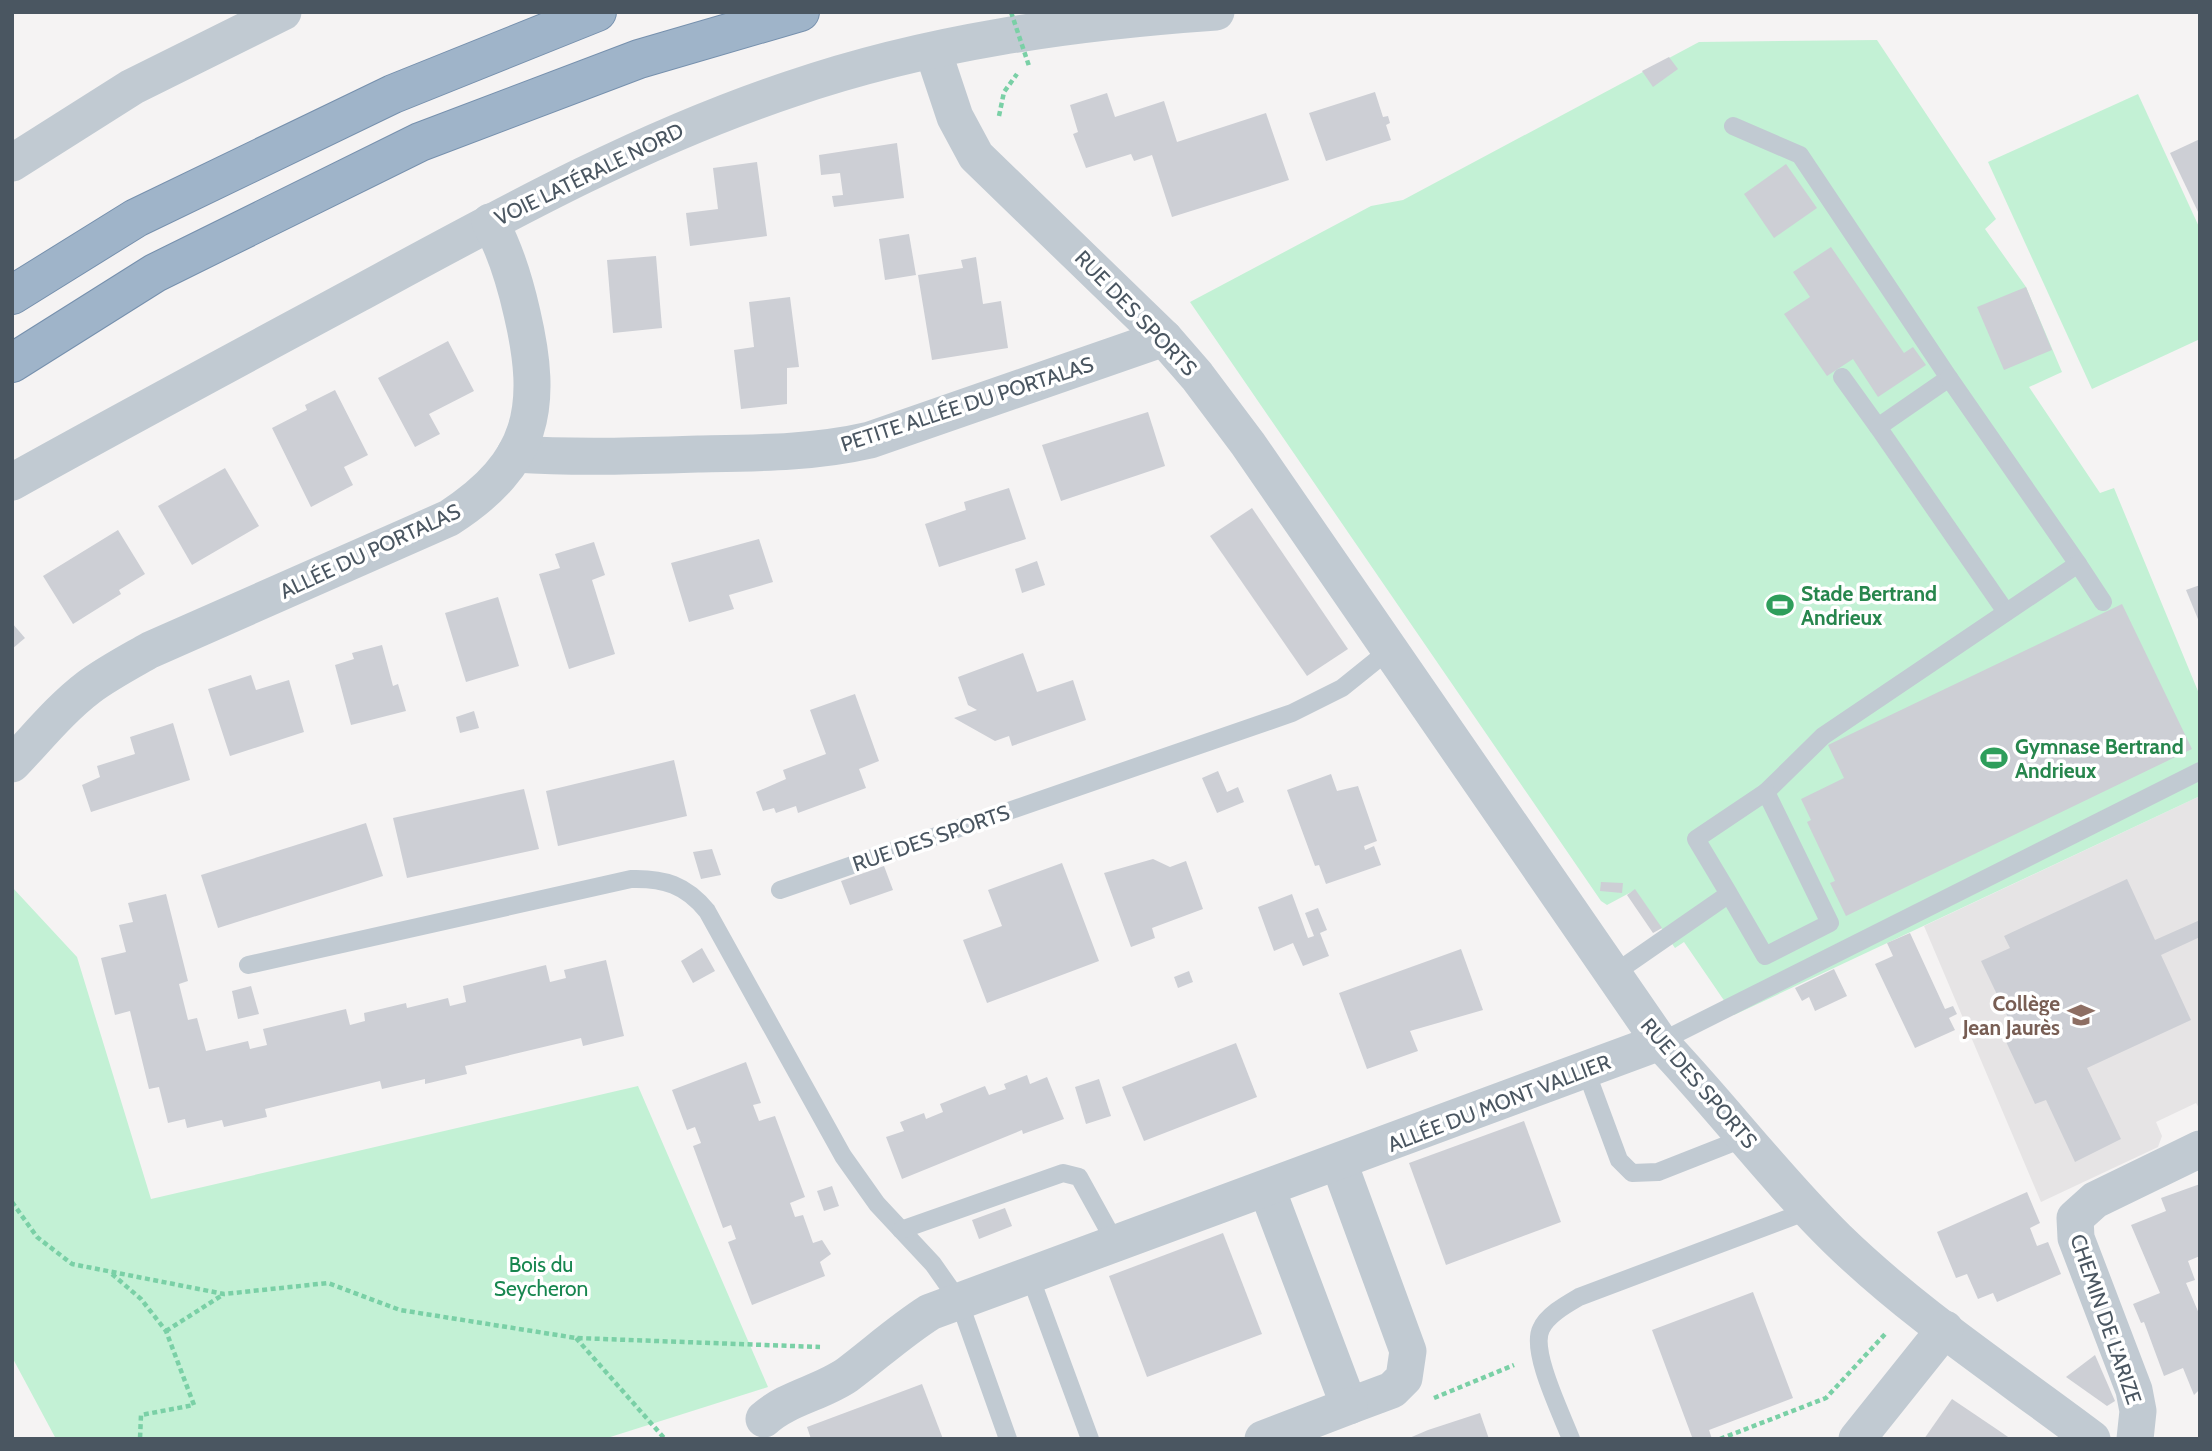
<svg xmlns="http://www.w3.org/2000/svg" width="2212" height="1451" viewBox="0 0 2212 1451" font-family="Cabin,sans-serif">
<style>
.education{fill:#e6e4e5}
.green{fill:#c3f1d5}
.building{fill:#cdcfd5}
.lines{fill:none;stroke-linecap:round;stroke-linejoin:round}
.trunk-casing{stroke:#7690ad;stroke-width:40}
.path{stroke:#7ad0a6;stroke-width:4.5;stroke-dasharray:5 3.5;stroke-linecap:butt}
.service{stroke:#c1cad2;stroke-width:18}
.minor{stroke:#c1cad2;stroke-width:37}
.trunk{stroke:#9fb4c9;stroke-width:38}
.path-bridge{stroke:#7ad0a6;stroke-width:4.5;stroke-dasharray:5 3.5;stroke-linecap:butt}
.labels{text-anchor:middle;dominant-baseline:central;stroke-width:7;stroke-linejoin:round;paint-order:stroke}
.street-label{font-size:21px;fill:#4a5661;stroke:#fff}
.leisure-label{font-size:21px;font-weight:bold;fill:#27864d;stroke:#fff;text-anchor:start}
.education-label{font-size:21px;font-weight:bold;fill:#785e54;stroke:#fff;text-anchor:end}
.park-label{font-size:21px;fill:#17864f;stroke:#fff}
</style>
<rect width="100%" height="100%" fill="#f5f3f3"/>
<!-- education -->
<polygon class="education" points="2200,796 2200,1110 2196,1103 2156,1122 2162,1136 2158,1147 2041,1202 1924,926"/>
<!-- green -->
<g class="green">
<polygon points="1877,40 1996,219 1985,229 2026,287 2062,372 2029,387 2100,493 2114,488 2200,696 2200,796 1734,1015 1684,942 1675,948 1635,890 1607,905 1601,901 1190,302 1371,206 1403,200 1699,42"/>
<polygon points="2138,94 2200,229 2200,339 2092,389 1988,162"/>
<polygon points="12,887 77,957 151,1199 638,1086 768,1387 604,1439 56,1439 12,1357"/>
</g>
<!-- building -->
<g class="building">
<polygon points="1669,57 1678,69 1653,87 1642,71"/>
<polygon points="1375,92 1383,117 1388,116 1390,123 1386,125 1391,140 1326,161 1309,113"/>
<polygon points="1107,93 1115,117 1164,101 1177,142 1266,113 1289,180 1172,217 1152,155 1134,161 1131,154 1086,168 1073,134 1078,132 1070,105"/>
<polygon points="2200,139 2200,216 2170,153"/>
<polygon points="897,143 904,198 834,207 832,196 843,195 840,173 821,175 819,155"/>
<polygon points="757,162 767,236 690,246 686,213 718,209 713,168"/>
<polygon points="1786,164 1817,208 1774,238 1744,194"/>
<polygon points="909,234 916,275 885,280 879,239"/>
<polygon points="1831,247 1904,353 1913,347 1926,365 1878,397 1853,359 1827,376 1784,314 1810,297 1793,272"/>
<polygon points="656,256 662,328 613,333 607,260"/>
<polygon points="976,257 983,304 1001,301 1008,348 932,360 918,275 963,268 961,260"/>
<polygon points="2026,287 2052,350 2004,370 1977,307"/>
<polygon points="790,297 799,367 787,368 787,404 741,409 734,350 754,347 749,302"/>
<polygon points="448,341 474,391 429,414 440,434 415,447 378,378"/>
<polygon points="335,390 368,455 344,467 353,485 311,507 272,428 307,410 305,405"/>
<polygon points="1148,412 1165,466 1061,501 1042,445"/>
<polygon points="225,468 259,526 192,565 158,506"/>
<polygon points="1009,488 1026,539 939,567 925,524 966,510 964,502"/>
<polygon points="1252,508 1348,649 1307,676 1210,536"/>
<polygon points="118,530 145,574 119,590 121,594 73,624 43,576"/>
<polygon points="759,539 773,582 729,595 734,609 689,622 671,563"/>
<polygon points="594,542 605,575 592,580 615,654 569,669 539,574 560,568 555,554"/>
<polygon points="1037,561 1045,585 1022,593 1015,569"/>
<polygon points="2200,585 2200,624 2186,590"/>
<polygon points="498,597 519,666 466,682 445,613"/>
<polygon points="2122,604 2192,749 1846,916 1830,883 1835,881 1807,822 1811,820 1801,799 1844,778 1828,745"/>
<polygon points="12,623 25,638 12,649"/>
<polygon points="382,645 393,686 398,684 406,711 351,725 335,665 354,659 352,653"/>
<polygon points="1023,653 1037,692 1073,680 1086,720 1012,746 1009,736 995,741 954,718 977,710 968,705 958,677"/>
<polygon points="251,675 256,690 289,680 304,732 230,756 208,689"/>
<polygon points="855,694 879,761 859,769 866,788 798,813 796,806 776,813 774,808 763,811 756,792 786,779 783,770 826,754 810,710"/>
<polygon points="474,711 479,728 460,733 456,717"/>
<polygon points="173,723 190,780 91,812 82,785 100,777 97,766 135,754 130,737"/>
<polygon points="674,760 687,816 558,846 546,791"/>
<polygon points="1218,771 1227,792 1238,787 1244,802 1217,813 1202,778"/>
<polygon points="1331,774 1337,791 1358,786 1377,841 1364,846 1365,850 1374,846 1381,865 1326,884 1319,865 1315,866 1287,790"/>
<polygon points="524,789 539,849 407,878 393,818"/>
<polygon points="366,823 383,876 218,928 201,875"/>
<polygon points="712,849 721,875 701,879 693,852"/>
<polygon points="1153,859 1170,867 1186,861 1203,909 1152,928 1155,938 1131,947 1104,873"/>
<polygon points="1062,863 1099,961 987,1003 963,940 1002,926 988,890"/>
<polygon points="884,866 893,890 850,905 841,881"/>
<polygon points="2127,879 2155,940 2200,920 2200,937 2161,955 2191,1020 2087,1068 2121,1139 2075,1162 2046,1100 2035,1104 2002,1033 2013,1028 1981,961 2010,948 2004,936"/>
<polygon points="1601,882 1623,883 1622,893 1600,891"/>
<polygon points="1635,889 1662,928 1653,933 1627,895"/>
<polygon points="166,894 188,981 179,984 188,1020 197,1018 206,1051 248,1041 250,1049 267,1045 263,1029 346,1009 350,1025 365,1021 364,1013 406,1003 407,1008 448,998 450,1006 466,1002 463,986 546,965 550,982 566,978 564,970 606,960 624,1036 583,1046 581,1038 465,1066 467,1074 425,1084 425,1079 382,1089 380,1081 265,1109 267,1117 224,1127 222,1120 187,1128 185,1119 168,1123 159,1087 149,1089 130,1011 115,1015 101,958 126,952 119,925 133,922 128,903"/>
<polygon points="1292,894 1308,938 1314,936 1305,913 1318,908 1327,930 1320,933 1329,956 1303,966 1293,943 1274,951 1258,907"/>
<polygon points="1910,933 1945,1009 1953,1006 1957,1014 1949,1018 1955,1030 1915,1048 1875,964 1893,956 1887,943"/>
<polygon points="702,948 715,971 693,983 681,961"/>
<polygon points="1461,949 1483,1010 1410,1031 1418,1051 1367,1069 1339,993"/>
<polygon points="1834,969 1847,996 1815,1011 1809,997 1802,1001 1795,988"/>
<polygon points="1189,971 1193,982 1178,988 1174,977"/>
<polygon points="251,986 259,1014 238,1019 232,991"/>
<polygon points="1236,1043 1257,1097 1144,1141 1122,1087"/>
<polygon points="746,1062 761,1103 753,1105 759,1121 775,1116 805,1197 790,1203 795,1217 803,1215 813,1243 822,1240 831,1254 820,1262 825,1276 752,1305 728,1242 736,1239 731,1225 723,1228 693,1146 701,1143 695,1127 687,1130 672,1090"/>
<polygon points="1027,1075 1030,1084 1047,1077 1064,1119 1023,1134 1022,1130 902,1179 886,1137 904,1131 900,1122 924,1113 926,1119 943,1112 940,1104 985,1086 989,1095 1006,1089 1004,1084"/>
<polygon points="1099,1079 1111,1116 1086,1124 1075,1087"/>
<polygon points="1524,1121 1561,1222 1446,1265 1409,1163"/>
<polygon points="2200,1184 2200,1256 2188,1261 2195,1280 2186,1283 2200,1316 2200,1389 2194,1395 2183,1368 2164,1376 2144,1322 2141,1323 2133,1304 2160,1293 2131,1225 2166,1211 2161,1198"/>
<polygon points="832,1186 839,1206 824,1211 817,1191"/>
<polygon points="2027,1192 2040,1223 2030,1228 2037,1246 2048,1242 2061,1274 1997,1302 1993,1293 1978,1299 1967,1274 1956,1278 1937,1232"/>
<polygon points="1005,1208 1012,1226 979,1239 972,1220"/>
<polygon points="1223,1233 1262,1334 1147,1377 1109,1276"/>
<polygon points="1753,1292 1793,1398 1709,1430 1712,1439 1687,1439 1692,1437 1652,1330"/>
<polygon points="2095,1355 2115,1401 2107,1406 2066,1377"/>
<polygon points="922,1384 943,1439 811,1439 807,1427"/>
<polygon points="1952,1399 1995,1428 2011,1439 1924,1439"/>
<polygon points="1480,1413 1489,1439 1407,1439 1428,1430"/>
</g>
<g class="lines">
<defs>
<g id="trunk">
<polyline points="12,295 136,218 393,94 597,12"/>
<polyline points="12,363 155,273 420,142 639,59 800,12"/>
</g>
</defs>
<!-- trunk casing -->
<use href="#trunk" class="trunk-casing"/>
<!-- path -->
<g class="path">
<polyline points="999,116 1004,92 1017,74"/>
<polyline points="12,1202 37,1237 72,1264 224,1294 328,1283 400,1310 576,1338 820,1347"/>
<polyline points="112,1274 141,1299 166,1331 194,1405 141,1415 140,1439"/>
<polyline points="166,1331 224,1294"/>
<polyline points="576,1338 665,1439"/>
<polyline points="1434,1398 1514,1365"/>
<polyline points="1720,1439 1826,1398 1886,1333"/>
</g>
<!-- service -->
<g class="service">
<polyline points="1733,126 1800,155 1949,378 1878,427 1842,377"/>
<polyline points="1949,378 2078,564"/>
<polyline points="1878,427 2006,612"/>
<polyline points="1766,792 1823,736 2078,564 2103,602"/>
<polyline points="780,890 1292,713 1342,688 1388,651"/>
<path d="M248,965L631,879C664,878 686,885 707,911L843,1156L877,1204L933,1264L959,1301L1008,1439"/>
<polyline points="1612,975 1729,894 1765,956 1830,923 1766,792 1696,839 1729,894"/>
<polyline points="1660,1042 2200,771"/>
<polyline points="1586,1071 1619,1160 1632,1173 1658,1172 1747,1137"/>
<polyline points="901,1230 1063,1173 1079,1177 1116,1244"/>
<polyline points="1030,1276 1090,1439"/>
<path d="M1571,1439C1562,1415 1530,1351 1541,1329C1547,1315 1567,1304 1579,1297L1810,1210"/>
</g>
<!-- minor -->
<g class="minor">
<path d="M933,51L955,117L976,156L1164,338L1197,376L1248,444L1660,1042C1721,1106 1774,1177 1837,1239C1914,1314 2006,1374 2092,1439"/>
<polyline points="12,163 132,87 283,12"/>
<path d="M515,454C576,458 637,456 699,454C757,453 814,453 870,440L1164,338"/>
<path d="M12,482C127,418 243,356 358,294C500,217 638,140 791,89C928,42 1073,22 1216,12"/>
<path d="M12,764C37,738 60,709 89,687C108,673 129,662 150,650L449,518C534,463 544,407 522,313C515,282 506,251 490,222"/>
<polyline points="1267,1189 1349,1406 1392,1390 1404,1378 1408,1351 1339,1163"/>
<path d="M764,1419C787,1398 821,1393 847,1375C875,1354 900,1331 930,1312L1660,1042"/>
<polyline points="1263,1439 1349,1406"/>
<polyline points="1857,1439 1945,1329"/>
<polyline points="2135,1439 2138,1411 2134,1390 2076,1238 2075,1218 2095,1200 2200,1149"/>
</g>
<!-- trunk -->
<use href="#trunk" class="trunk"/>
<!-- path-bridge -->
<polyline class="path-bridge" points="1011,12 1029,66"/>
</g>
<!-- icons -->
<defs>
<symbol id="stadium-bare" viewBox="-9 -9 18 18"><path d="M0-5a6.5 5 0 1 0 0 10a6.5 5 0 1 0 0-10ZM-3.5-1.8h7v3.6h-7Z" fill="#2e9e5b" stroke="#fff" stroke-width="2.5" paint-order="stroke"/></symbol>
<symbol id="school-bare" viewBox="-9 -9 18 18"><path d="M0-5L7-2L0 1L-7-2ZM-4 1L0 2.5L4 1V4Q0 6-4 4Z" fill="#8d6e63" stroke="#fff" stroke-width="2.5" paint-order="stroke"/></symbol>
</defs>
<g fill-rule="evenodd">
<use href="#stadium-bare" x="1761" y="586" width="38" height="38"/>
<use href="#stadium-bare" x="1975" y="739" width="38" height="38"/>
<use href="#school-bare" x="2062" y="996" width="38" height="38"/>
</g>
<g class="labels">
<!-- street labels -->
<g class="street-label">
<text transform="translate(589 174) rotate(-26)">VOIE LATÉRALE NORD</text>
<text transform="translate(1136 313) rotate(46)">RUE DES SPORTS</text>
<text transform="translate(967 404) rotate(-18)">PETITE ALLÉE DU PORTALAS</text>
<text transform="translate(370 551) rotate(-25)">ALLÉE DU PORTALAS</text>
<text transform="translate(931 838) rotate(-19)">RUE DES SPORTS</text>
<text transform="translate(1699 1083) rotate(49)">RUE DES SPORTS</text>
<text transform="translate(1499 1103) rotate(-21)">ALLÉE DU MONT VALLIER</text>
<text transform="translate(2106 1319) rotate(71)">CHEMIN DE L'ARIZE</text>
</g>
<!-- leisure labels -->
<g class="leisure-label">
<text x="1801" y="593">Stade Bertrand<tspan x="1801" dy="24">Andrieux</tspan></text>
<text x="2015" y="746">Gymnase Bertrand<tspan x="2015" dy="24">Andrieux</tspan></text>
</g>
<!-- education labels -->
<g class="education-label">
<text x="2060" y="1003">Collège<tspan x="2060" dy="24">Jean Jaurès</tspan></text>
</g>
<!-- park labels -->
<g class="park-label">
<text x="541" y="1264">Bois du<tspan x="541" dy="24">Seycheron</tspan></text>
</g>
</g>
<!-- border -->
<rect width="2212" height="1451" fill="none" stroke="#4a5661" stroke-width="28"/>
</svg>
